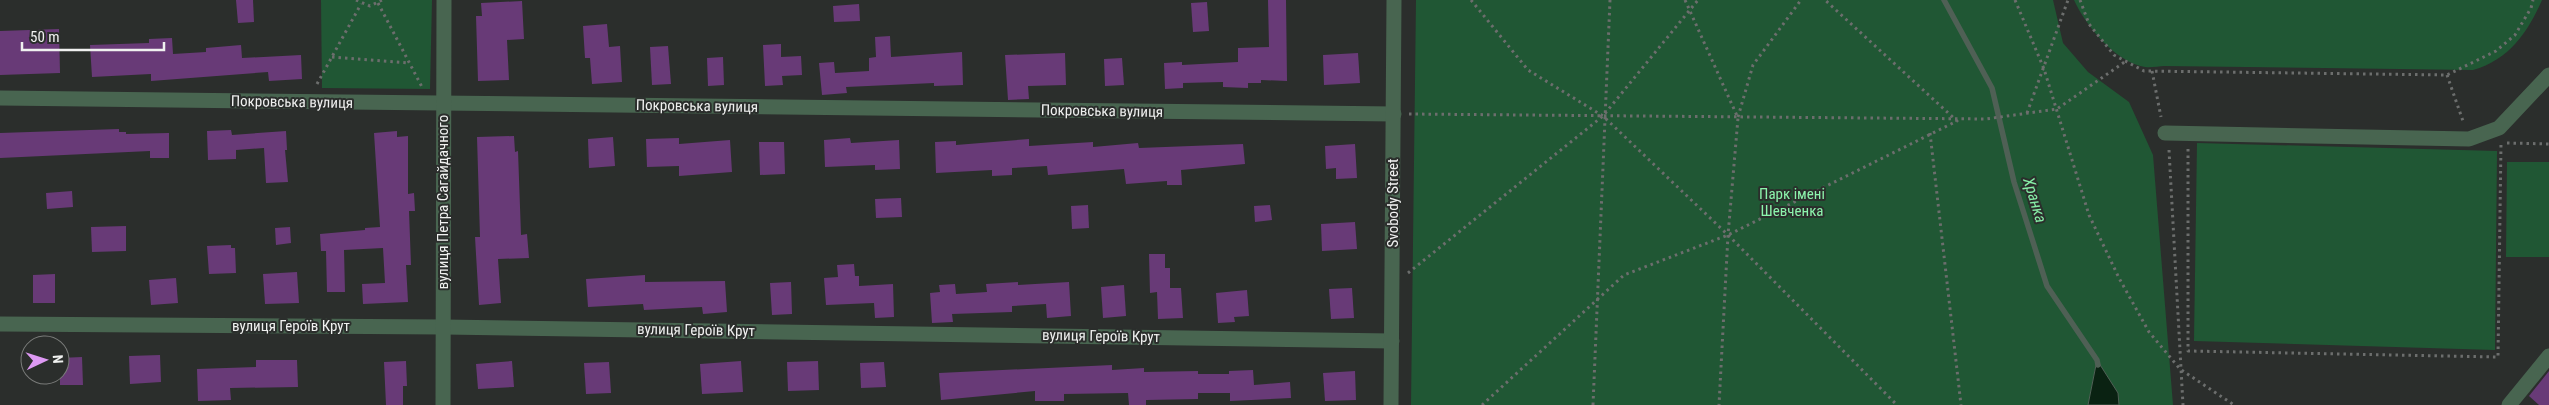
<svg xmlns="http://www.w3.org/2000/svg" width="2549" height="405" viewBox="0 0 2549 405" font-family="'Roboto Condensed',sans-serif">
<style>
.green{fill:#205734}
.water{fill:#0a2212;stroke:#4f6055}
.lines{fill:none;stroke-linecap:round;stroke-linejoin:round}
.stream{stroke:#4f6055;stroke-width:5.5}
.building{fill:#683a77}
.path{stroke:#6c6e6d;stroke-width:3;stroke-dasharray:2.5 4;stroke-linecap:butt}
.minor{stroke:#486550;stroke-width:15}
.labels{text-anchor:middle;dominant-baseline:central;stroke-width:4;stroke-linejoin:round;paint-order:stroke}
.street-label{font-size:15px;fill:#f0f1f0;stroke:#2b2e2c}
.park-label{font-size:15px;fill:#8cf4ac;stroke:#2b2e2c}
.water-label{font-size:16px;font-style:italic;fill:#86eda6;stroke:#2b2e2c}
</style>
<rect width="100%" height="100%" fill="#2b2e2c"/>
<!-- green -->
<g class="green">
<polygon points="321,0 432,0 430,89 322,88"/>
<polygon points="1416,0 2053,0 2063,43 2088,72 2129,102 2153,155 2173,405 1411,405"/>
<path d="M2074,0H2542C2528,32 2509,60 2473,70L2164,66C2159,66 2151,68 2145,67C2115,62 2086,26 2074,0Z"/>
<polygon points="2197,143 2497,151 2495,350 2194,341"/>
<polygon points="2507,162 2549,162 2549,257 2506,257"/>
</g>
<!-- water -->
<polygon class="water" points="2097,360 2118,393 2119,405 2088,405"/>
<g class="lines">
<!-- stream -->
<polyline class="stream" points="1944,0 1992,88 2014,182 2047,286 2097,360 2098,365"/>
</g>
<!-- building -->
<g class="building">
<polygon points="236,0 253,0 254,22 238,23"/>
<polygon points="1268,0 1286,0 1287,81 1261,80 1261,83 1248,83 1248,88 1223,87 1223,82 1183,83 1183,88 1165,89 1164,63 1182,62 1182,65 1238,62 1238,48 1269,47"/>
<polygon points="522,1 524,39 507,40 509,80 478,81 476,16 482,16 481,3"/>
<polygon points="1207,2 1209,31 1193,32 1191,3"/>
<polygon points="859,4 860,21 834,22 833,6"/>
<polygon points="607,24 609,47 620,46 622,82 592,84 590,58 585,58 583,26"/>
<polygon points="59,29 60,73 0,75 0,31"/>
<polygon points="890,36 891,57 962,52 963,85 934,86 934,83 846,87 847,93 822,95 819,63 834,62 835,73 869,71 869,58 876,57 875,37"/>
<polygon points="172,38 173,54 206,52 206,48 241,45 242,58 301,55 302,79 269,81 268,72 151,81 151,74 92,77 90,45 149,43 149,39"/>
<polygon points="781,44 781,57 801,56 802,75 782,76 783,85 765,86 763,45"/>
<polygon points="668,46 671,84 652,85 650,47"/>
<polygon points="1065,53 1066,85 1028,86 1029,99 1008,100 1005,55"/>
<polygon points="1358,53 1360,83 1324,85 1323,55"/>
<polygon points="723,57 724,85 708,86 707,58"/>
<polygon points="1122,58 1124,85 1105,86 1104,59"/>
<polygon points="119,129 119,132 126,132 126,134 169,133 169,158 150,158 150,151 0,158 0,133"/>
<polygon points="231,130 232,135 286,131 287,150 285,150 288,182 266,183 264,148 236,150 236,159 208,160 207,131"/>
<polygon points="397,131 397,137 408,136 408,194 414,193 415,211 409,211 411,265 406,265 408,302 363,304 362,284 385,283 383,248 344,250 345,292 327,292 326,251 321,251 320,234 365,230 365,228 380,227 374,133"/>
<polygon points="514,136 515,152 518,151 521,235 527,234 529,258 498,259 501,303 479,305 475,237 480,237 477,137"/>
<polygon points="613,137 615,166 589,168 588,139"/>
<polygon points="679,138 679,144 730,140 732,172 679,176 679,166 647,167 646,139"/>
<polygon points="850,138 851,143 899,140 900,169 875,170 875,165 825,167 824,140"/>
<polygon points="1029,139 1029,146 1093,142 1093,147 1138,143 1139,148 1243,144 1245,164 1181,170 1182,185 1167,185 1167,181 1126,184 1124,169 1048,175 1047,166 1012,168 1012,175 992,176 992,170 936,173 935,142 956,141 956,145"/>
<polygon points="759,142 784,142 785,174 760,175"/>
<polygon points="1355,144 1357,178 1336,179 1336,168 1326,169 1325,146"/>
<polygon points="72,191 73,207 47,209 46,193"/>
<polygon points="901,198 902,217 876,218 875,199"/>
<polygon points="1088,205 1089,228 1072,229 1071,206"/>
<polygon points="1270,205 1272,220 1255,222 1254,206"/>
<polygon points="1355,222 1357,249 1322,251 1321,224"/>
<polygon points="126,226 126,251 92,252 91,227"/>
<polygon points="290,227 291,243 276,245 275,228"/>
<polygon points="231,245 231,248 235,248 236,273 209,274 207,246"/>
<polygon points="1149,254 1165,254 1165,268 1170,268 1170,288 1181,288 1183,318 1158,319 1157,292 1150,293"/>
<polygon points="854,264 855,276 859,276 859,286 893,284 894,317 875,318 874,303 826,305 824,278 838,277 837,265"/>
<polygon points="297,272 299,303 265,304 263,274"/>
<polygon points="55,274 55,303 33,303 33,275"/>
<polygon points="645,275 645,282 725,281 727,312 703,314 702,307 644,310 643,304 588,307 586,279"/>
<polygon points="176,278 178,303 151,305 149,280"/>
<polygon points="791,282 792,314 772,315 770,283"/>
<polygon points="1018,282 1018,285 1069,282 1071,316 1047,318 1046,304 1012,306 1012,312 952,314 953,322 932,323 930,293 940,292 939,285 955,284 956,294 987,292 986,284"/>
<polygon points="1124,285 1126,316 1103,318 1101,287"/>
<polygon points="1352,288 1354,318 1331,319 1329,289"/>
<polygon points="1247,290 1249,316 1234,317 1235,322 1218,323 1216,293"/>
<polygon points="160,355 161,382 130,384 129,356"/>
<polygon points="82,357 83,385 60,385 60,358"/>
<polygon points="256,360 297,360 298,387 230,388 231,400 198,401 197,369 256,367"/>
<polygon points="406,361 407,386 403,386 403,405 386,405 384,362"/>
<polygon points="512,361 514,387 478,389 476,364"/>
<polygon points="741,361 743,392 702,394 700,364"/>
<polygon points="818,361 819,390 788,391 787,362"/>
<polygon points="609,362 611,393 586,394 584,363"/>
<polygon points="884,362 886,387 861,388 860,363"/>
<polygon points="1112,365 1112,370 1144,368 1144,372 1198,371 1198,374 1229,374 1229,371 1253,370 1254,385 1290,382 1291,398 1230,401 1230,393 1198,393 1198,399 1146,400 1146,405 1129,405 1128,393 1064,394 1064,401 1035,401 1035,391 941,400 939,373"/>
<polygon points="1355,371 1356,400 1325,401 1323,373"/>
<polygon points="2549,371 2549,405 2539,405 2529,396"/>
</g>
<g class="lines">
<!-- path -->
<g class="path">
<polyline points="356,0 370,6 382,0"/>
<polyline points="1471,0 1528,70 1603,116 1728,235 1719,405"/>
<polyline points="1685,0 1738,118 1728,235 1897,405"/>
<polyline points="2015,0 2044,69 2089,215 2119,278 2149,332 2180,369 2234,405"/>
<polyline points="2080,0 2089,24 2114,55 2144,71 2447,75 2496,51 2515,35 2531,8 2533,0"/>
<polyline points="378,3 422,87"/>
<polyline points="332,57 409,63"/>
<polyline points="2152,71 2161,117"/>
<polyline points="2447,75 2464,124"/>
<polyline points="317,84 361,4"/>
<polyline points="2027,113 2068,0"/>
<polyline points="1409,114 1986,119 2057,109 2126,61"/>
<polyline points="1738,117 1753,65 1801,0"/>
<polyline points="1930,133 1961,405"/>
<polyline points="2507,143 2549,144"/>
<polyline points="2188,149 2188,351 2498,357 2501,143"/>
<polyline points="2169,150 2183,405"/>
<polyline points="1408,273 1603,116 1698,0"/>
<polyline points="1482,405 1624,275 1728,235 1957,121 1825,0"/>
<polyline points="1593,405 1610,0"/>
</g>
<!-- minor -->
<g class="minor">
<polyline points="0,98 1394,114"/>
<polyline points="2165,133 2469,139 2499,128 2549,75"/>
<polyline points="0,324 444,327 1392,341"/>
<polyline points="443,405 444,0"/>
<polyline points="1391,405 1394,0"/>
<polyline points="2509,405 2549,356"/>
</g>
</g>
<g class="labels">
<!-- street labels -->
<g class="street-label">
<text transform="translate(292 102) rotate(1)">Покровська вулиця</text>
<text transform="translate(697 106) rotate(1)">Покровська вулиця</text>
<text transform="translate(1102 111) rotate(1)">Покровська вулиця</text>
<text transform="translate(443 202) rotate(-90)">вулиця Петра Сагайдачного</text>
<text transform="translate(1393 203) rotate(-90)">Svobody Street</text>
<text x="291" y="326">вулиця Героїв Крут</text>
<text transform="translate(696 330) rotate(1)">вулиця Героїв Крут</text>
<text transform="translate(1101 336) rotate(1)">вулиця Героїв Крут</text>
</g>
<!-- park labels -->
<g class="park-label">
<text x="1792" y="194">Парк імені<tspan x="1792" dy="17">Шевченка</tspan></text>
</g>
<!-- water labels -->
<g class="water-label">
<text transform="translate(2035 200) rotate(73)">Хранка</text>
</g>
</g>
<!-- north arrow -->
<g transform="translate(45 360) rotate(86)"><circle r="24" fill="#2b2e2c" stroke="#7a7c7a"/>
<path d="M0-4L9 19L0 12L-9 19Z" fill="#dd99f3"/>
<text y="-8" font-size="14" font-weight="bold" text-anchor="middle" fill="#f0f1f0">N</text>
</g>
<!-- scale -->
<path d="M22 42v8h142v-8" fill="none" stroke="#f0f1f0" stroke-width="2.5"/>
<text x="30" y="42" font-size="15" fill="#f0f1f0" stroke="#2b2e2c" stroke-width="4" paint-order="stroke">50 m</text>
</svg>
